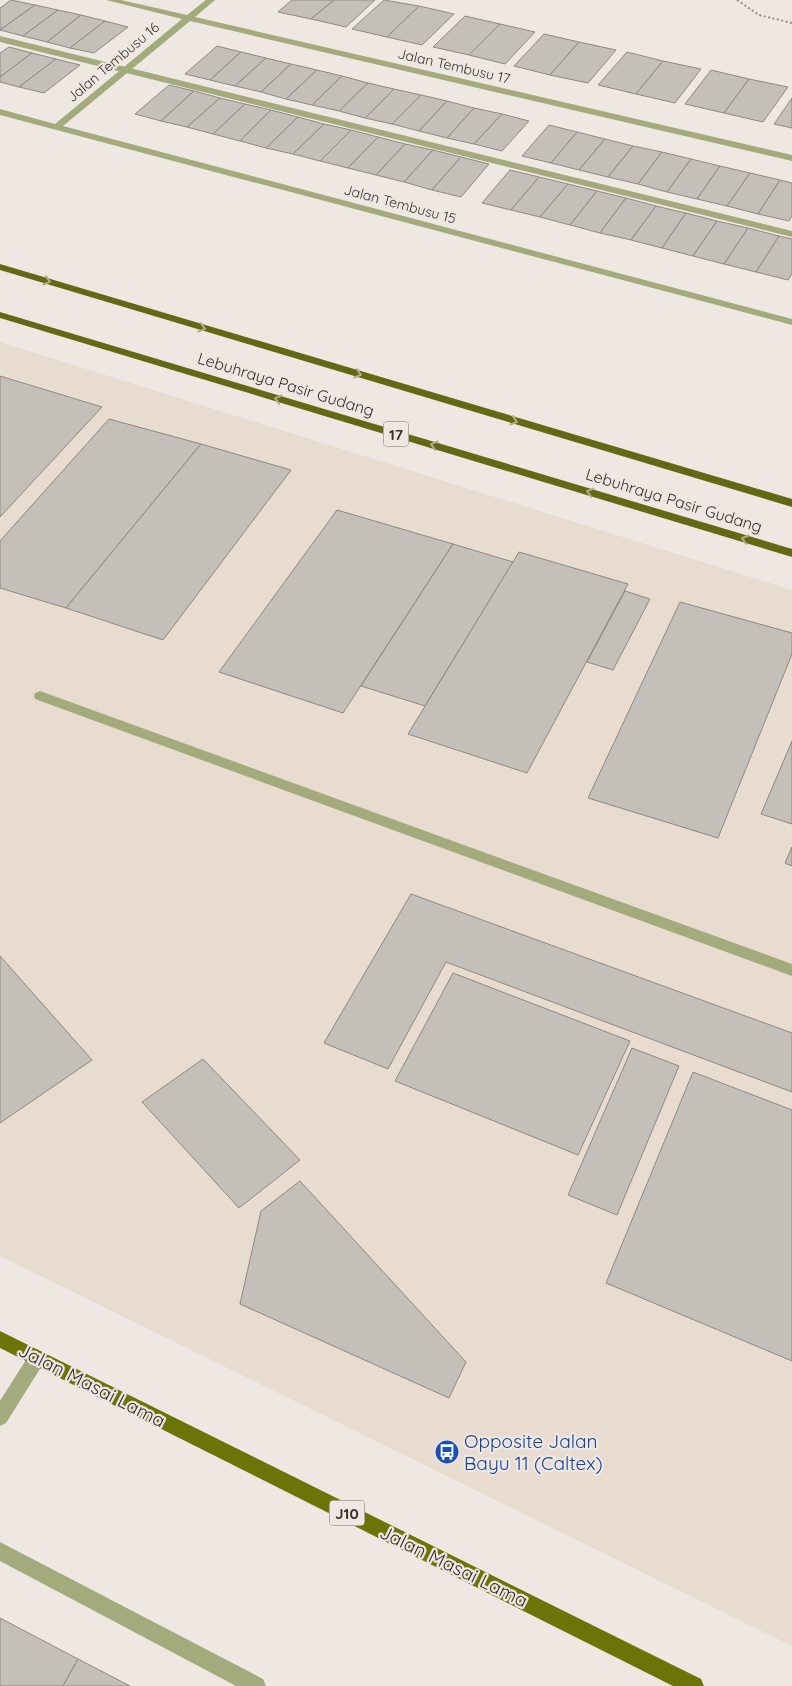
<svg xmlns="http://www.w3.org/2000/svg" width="792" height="1686" viewBox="0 0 792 1686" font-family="Quicksand,sans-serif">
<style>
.built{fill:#e8dbcf}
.building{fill:#c5bfb9;stroke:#8f8983}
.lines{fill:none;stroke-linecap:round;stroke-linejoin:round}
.path{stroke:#938e8a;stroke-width:2;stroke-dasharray:2 2.5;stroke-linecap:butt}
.service{fill:#a3ab7d;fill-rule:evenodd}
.minor{fill:#a3ab7d;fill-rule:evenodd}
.primary{fill:#6b7407;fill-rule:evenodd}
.trunk{fill:#616914;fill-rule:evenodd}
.oneway{stroke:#afaf85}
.labels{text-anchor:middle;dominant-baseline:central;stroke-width:4.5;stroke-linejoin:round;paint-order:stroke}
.far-street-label{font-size:14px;fill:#34312f;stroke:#efe8e2}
.shield{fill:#efe8e2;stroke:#6c6865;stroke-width:1}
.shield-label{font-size:15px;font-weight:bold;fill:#34312f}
.street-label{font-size:16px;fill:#34312f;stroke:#efe8e2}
.near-street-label{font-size:19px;fill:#34312f;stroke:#efe8e2}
.near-transit-label{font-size:19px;fill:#164399;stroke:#efe8e2;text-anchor:start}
</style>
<rect width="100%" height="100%" fill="#efe8e2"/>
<!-- built -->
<polygon class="built" points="0,342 792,590 792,1646 0,1256"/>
<!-- building -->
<g class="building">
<polygon points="11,0 35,5 0,30 0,8"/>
<polygon points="292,0 334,0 311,19 278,12"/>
<polygon points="334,0 375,0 346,27 311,19"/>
<polygon points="384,0 419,6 387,37 352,29"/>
<polygon points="35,5 58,10 23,36 0,30"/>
<polygon points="419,6 454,14 422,45 387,37"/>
<polygon points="58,10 81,15 47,42 23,36"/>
<polygon points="81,15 105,21 70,48 47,42"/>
<polygon points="465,16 500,24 469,55 433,47"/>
<polygon points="105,21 128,27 94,53 70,48"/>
<polygon points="500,24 535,32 505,64 469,55"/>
<polygon points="544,34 579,42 550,75 514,66"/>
<polygon points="579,42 616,50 588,83 550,75"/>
<polygon points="217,46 241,52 210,80 185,74"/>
<polygon points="9,47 32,53 0,77 0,53"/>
<polygon points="241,52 266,58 235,86 210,80"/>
<polygon points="627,52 663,61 636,94 598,85"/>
<polygon points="32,53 56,59 19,87 0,82 0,77"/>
<polygon points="266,58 291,64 261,92 235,86"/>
<polygon points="56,59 80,65 44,93 19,87"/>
<polygon points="663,61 701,69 675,103 636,94"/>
<polygon points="291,64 317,70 286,99 261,92"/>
<polygon points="317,70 342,76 312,105 286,99"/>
<polygon points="711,70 749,79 724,113 685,104"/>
<polygon points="342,76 368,83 339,111 312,105"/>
<polygon points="749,79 788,87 763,122 724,113"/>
<polygon points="368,83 394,89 365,118 339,111"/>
<polygon points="169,85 194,91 161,121 135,114"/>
<polygon points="394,89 421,95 392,124 365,118"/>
<polygon points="194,91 220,98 187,127 161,121"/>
<polygon points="421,95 447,101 419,131 392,124"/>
<polygon points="220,98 245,104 213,134 187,127"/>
<polygon points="792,98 792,128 774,124"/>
<polygon points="447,101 474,108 447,138 419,131"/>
<polygon points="245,104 271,110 240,141 213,134"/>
<polygon points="474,108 502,114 474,144 447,138"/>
<polygon points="271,110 298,117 266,148 240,141"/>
<polygon points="502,114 529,121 502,151 474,144"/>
<polygon points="298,117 324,124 293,154 266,148"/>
<polygon points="324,124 351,130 320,161 293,154"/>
<polygon points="549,125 577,132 551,163 522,156"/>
<polygon points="351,130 378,137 348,168 320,161"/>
<polygon points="577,132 605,139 579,170 551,163"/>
<polygon points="378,137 405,144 376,175 348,168"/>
<polygon points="605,139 633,146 608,177 579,170"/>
<polygon points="405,144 433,150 404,182 376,175"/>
<polygon points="633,146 662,152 638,184 608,177"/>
<polygon points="433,150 461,157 432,190 404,182"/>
<polygon points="662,152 691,159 667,192 638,184"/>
<polygon points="461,157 489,164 461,197 432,190"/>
<polygon points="691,159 720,166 697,199 667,192"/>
<polygon points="720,166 750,173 727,206 697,199"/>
<polygon points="510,170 539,177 511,210 482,203"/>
<polygon points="750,173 780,180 758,214 727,206"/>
<polygon points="539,177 568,184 540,217 511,210"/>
<polygon points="780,180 792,183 792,216 789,221 758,214"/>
<polygon points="568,184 597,191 570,225 540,217"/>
<polygon points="597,191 626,198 600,233 570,225"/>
<polygon points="626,198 656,206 631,240 600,233"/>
<polygon points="656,206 686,213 662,248 631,240"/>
<polygon points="686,213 717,221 693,256 662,248"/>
<polygon points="717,221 748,228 724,264 693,256"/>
<polygon points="748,228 779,236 756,272 724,264"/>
<polygon points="779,236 792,239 792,274 788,280 756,272"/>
<polygon points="0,376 102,407 0,517"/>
<polygon points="109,419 201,444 66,608 0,588 0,541"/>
<polygon points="201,444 291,470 163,640 66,608"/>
<polygon points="337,510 453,544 343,713 219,672"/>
<polygon points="453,544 513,562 425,706 361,686"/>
<polygon points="519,552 628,584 527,773 408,734"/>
<polygon points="625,591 650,599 613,670 587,662"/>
<polygon points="680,602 792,633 792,654 718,838 588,798"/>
<polygon points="792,741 792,824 761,814"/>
<polygon points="792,847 792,866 785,863"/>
<polygon points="411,894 792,1033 792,1092 446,962 388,1069 324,1043"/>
<polygon points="0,956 92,1060 0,1123"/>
<polygon points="453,973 630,1041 578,1155 395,1081"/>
<polygon points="632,1048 679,1066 617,1215 568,1195"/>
<polygon points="203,1059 300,1160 239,1208 142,1102"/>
<polygon points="693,1072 792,1110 792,1361 606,1283"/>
<polygon points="300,1181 466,1362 449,1398 240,1304 261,1211"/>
<polygon points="0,1618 78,1659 63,1686 0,1686"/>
<polygon points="78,1659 130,1686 63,1686"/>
</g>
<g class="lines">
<!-- path -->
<polyline class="path" points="737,0 759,15 792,23"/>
<!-- service -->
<g class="service">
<polygon points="0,36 792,231 792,237 0,42"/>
<polygon points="40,691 792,964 792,976 35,699 34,696 35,693"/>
<polygon points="0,1542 263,1679 266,1686 236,1686 0,1561"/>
</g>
<!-- minor -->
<g class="minor">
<polygon points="106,0 121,0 187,15 206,0 215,0 195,17 792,155 792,161 190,21 63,126 792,319 792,325 0,115 0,109 55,124 182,19"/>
<polygon points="37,1350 43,1352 46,1358 43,1364 6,1423 0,1426 0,1401 31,1352"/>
</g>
<!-- primary -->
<polygon class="primary" points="0,1331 701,1679 704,1686 673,1686 0,1348"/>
<!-- trunk -->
<g class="trunk">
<polygon points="0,264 792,499 792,507 0,270"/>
<polygon points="0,312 792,549 792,557 0,318"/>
</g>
</g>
<!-- one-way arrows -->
<defs><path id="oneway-chevron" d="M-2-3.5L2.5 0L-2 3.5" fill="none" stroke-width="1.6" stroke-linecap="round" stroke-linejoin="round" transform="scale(1.25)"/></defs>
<g class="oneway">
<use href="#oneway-chevron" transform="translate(47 281) rotate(17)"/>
<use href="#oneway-chevron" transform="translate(202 328) rotate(17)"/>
<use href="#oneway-chevron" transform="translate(358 374) rotate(17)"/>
<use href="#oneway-chevron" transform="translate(278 399) rotate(-163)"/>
<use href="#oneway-chevron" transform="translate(514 421) rotate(17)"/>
<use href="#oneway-chevron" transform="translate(434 445) rotate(-163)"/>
<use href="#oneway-chevron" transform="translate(590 492) rotate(-163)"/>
<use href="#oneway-chevron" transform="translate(745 539) rotate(-163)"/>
</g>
<!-- icons -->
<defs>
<symbol id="bus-disc" viewBox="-11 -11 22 22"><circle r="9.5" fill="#1a4fb4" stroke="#efe8e2"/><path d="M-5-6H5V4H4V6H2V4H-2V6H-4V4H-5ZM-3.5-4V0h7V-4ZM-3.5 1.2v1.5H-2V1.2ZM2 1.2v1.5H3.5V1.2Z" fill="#fff"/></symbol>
</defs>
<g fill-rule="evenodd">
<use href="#bus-disc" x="433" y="1438" width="28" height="28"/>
</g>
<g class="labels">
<!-- far-street labels -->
<g class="far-street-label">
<text transform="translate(113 62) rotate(-40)">Jalan Tembusu 16</text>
<text transform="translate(454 66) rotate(13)">Jalan Tembusu 17</text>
<text transform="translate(400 204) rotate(15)">Jalan Tembusu 15</text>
</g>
<!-- shield labels -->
<g class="shield">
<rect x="383.5" y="421.5" width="25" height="25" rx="4"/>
<rect x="329.5" y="1500.5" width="35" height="25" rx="4"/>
</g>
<g class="shield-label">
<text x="396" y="434">17</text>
<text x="347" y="1513">J10</text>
</g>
<!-- street labels -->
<g class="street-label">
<text transform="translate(286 384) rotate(17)">Lebuhraya Pasir Gudang</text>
<text transform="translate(674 500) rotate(17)">Lebuhraya Pasir Gudang</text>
</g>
<!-- near-street labels -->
<g class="near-street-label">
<text transform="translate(92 1385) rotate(27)">Jalan Masai Lama</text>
<text transform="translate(454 1566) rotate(26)">Jalan Masai Lama</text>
</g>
<!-- near-transit labels -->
<g class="near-transit-label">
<text x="464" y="1441">Opposite Jalan<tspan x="464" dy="22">Bayu 11 (Caltex)</tspan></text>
</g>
</g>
</svg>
